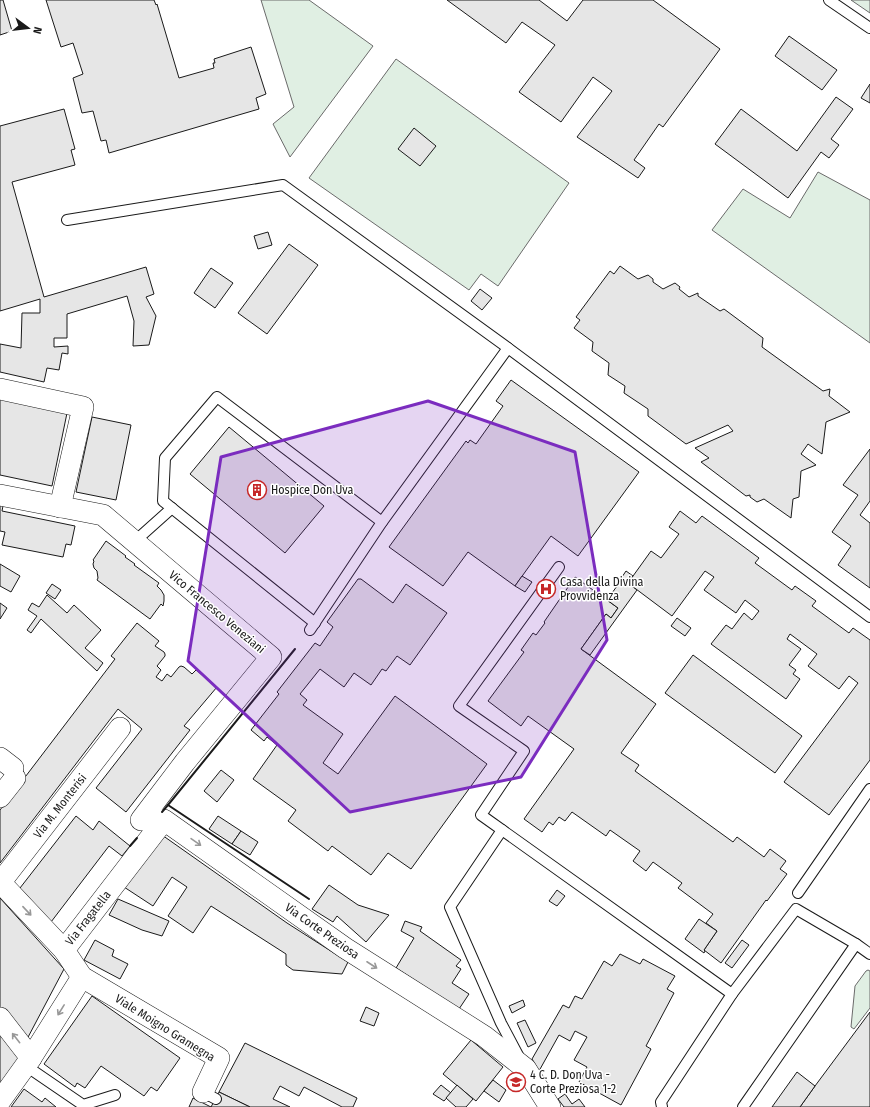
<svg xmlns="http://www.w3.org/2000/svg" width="870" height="1107" viewBox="0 0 870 1107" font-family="'Fira Sans Condensed',sans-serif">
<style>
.green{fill:#e0efe3;stroke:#6a6a6a}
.building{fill:#e6e6e6;stroke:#1a1a1a}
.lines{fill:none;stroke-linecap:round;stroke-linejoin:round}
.service-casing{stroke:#1a1a1a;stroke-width:12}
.minor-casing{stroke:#1a1a1a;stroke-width:22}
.service{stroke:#fff;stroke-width:10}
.minor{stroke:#fff;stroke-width:21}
.wall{stroke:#1a1a1a;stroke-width:2}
.oneway{stroke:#989898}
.marked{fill:#7b2cbf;fill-opacity:0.2;stroke:#7b2cbf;stroke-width:3;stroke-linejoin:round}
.labels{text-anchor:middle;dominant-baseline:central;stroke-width:3;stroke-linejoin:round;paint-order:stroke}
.poi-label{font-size:12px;fill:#1a1a1a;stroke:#fff;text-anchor:start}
.street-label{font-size:12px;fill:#1a1a1a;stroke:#fff}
</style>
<rect width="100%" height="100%" fill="#fff"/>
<!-- green -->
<g class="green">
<polygon points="261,0 309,0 373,46 290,157 273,124 294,107"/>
<polygon points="851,0 870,0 870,13"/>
<polygon points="396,59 569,183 498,286 481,274 469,290 309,178"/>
<polygon points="818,172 870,200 870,343 712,230 743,189 790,218"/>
<polygon points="868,970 870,971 870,1008 854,1029 851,1027 855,986 866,971"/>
</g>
<!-- building -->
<g class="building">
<polygon points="0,0 3,0 12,31 0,35"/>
<polygon points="46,0 154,0 156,5 157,4 179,78 214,68 213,63 215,63 214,59 251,47 266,94 256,98 259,109 109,153 106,140 101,141 93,111 82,113 73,78 83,74 73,43 61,47"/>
<polygon points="447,0 539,0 567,21 583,0 653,0 720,49 663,127 659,124 634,160 645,168 638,178 577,137 612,91 593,77 561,122 519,92 555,45 522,22 506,43"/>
<polygon points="789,36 837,70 822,90 775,56"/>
<polygon points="870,84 870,103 861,98"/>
<polygon points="836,97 853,109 831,139 839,145 829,158 821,152 788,198 715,144 741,109 797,151"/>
<polygon points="64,109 75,149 71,150 75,165 12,182 44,297 146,267 154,294 146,297 156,316 149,345 133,346 134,321 127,296 67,314 67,338 54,338 54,347 68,346 68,354 62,353 59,370 47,368 44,382 0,372 0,344 21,348 22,313 40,313 40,299 0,311 0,126"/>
<polygon points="414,128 436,146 420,166 398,149"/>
<polygon points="268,232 272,245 258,249 254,236"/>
<polygon points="289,244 318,265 267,334 238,313"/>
<polygon points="620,266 638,279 648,275 653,279 653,282 663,289 675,283 680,287 679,289 689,297 698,293 698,296 720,311 724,309 763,338 762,347 823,391 830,389 829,396 850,412 826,422 822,454 808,444 801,454 816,465 801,471 799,497 793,499 791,518 764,499 757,502 750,497 750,495 746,496 701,462 709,458 695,448 733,431 728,425 686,444 648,416 648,409 624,393 625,386 608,375 609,363 592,351 593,342 574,328 580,320 576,317 610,271 614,274"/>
<polygon points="211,268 233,283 215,308 194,293"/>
<polygon points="480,289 492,298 482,310 471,301"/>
<polygon points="511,380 639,472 578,556 551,536 515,586 468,552 443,586 389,547 466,441 468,443 470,440 476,444 503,406 496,401"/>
<polygon points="0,399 67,413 52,486 0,475"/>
<polygon points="92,417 131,425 116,500 76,492"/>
<polygon points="229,427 324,506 285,553 190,474"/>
<polygon points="870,449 870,501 860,515 870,523 870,588 838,565 851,546 832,532 858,495 843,485"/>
<polygon points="0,505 3,506 2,511 75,526 71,545 66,544 63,557 2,545 5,532 0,531"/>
<polygon points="680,511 696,523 702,516 759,558 755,563 792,590 795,586 816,601 812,606 849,633 853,628 870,640 870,760 829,815 784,782 858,683 849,676 839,689 808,666 817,654 790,634 787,639 801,649 789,665 796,670 793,674 800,679 786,699 711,644 726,625 732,629 744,613 752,620 759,611 745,600 736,613 704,590 714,577 705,571 672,616 628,583 651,551 661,558 679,534 669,527"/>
<polygon points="106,541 126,556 125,557 135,564 134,565 159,583 157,586 161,590 164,595 164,601 163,606 161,604 150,619 97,580 98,578 97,571 94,568 93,564 94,561 93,560"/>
<polygon points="0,564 20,576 11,592 0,586"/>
<polygon points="626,571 633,576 628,582 622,577"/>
<polygon points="522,576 532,582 525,592 515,586"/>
<polygon points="575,577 618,608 611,618 606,614 581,649 656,704 621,753 639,765 635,771 733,842 737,837 764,857 770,849 786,861 780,869 787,874 767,901 766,900 721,963 704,950 717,931 706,923 713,914 678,888 682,883 653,862 646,871 633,861 640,851 610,830 606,836 572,812 565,821 559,817 553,825 549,822 542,832 524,819 574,749 528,716 521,726 488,701 524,652 521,650 533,633 536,635 545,623 544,622"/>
<polygon points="358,579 361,579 393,603 406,584 447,613 410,665 397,656 386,671 382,669 371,685 354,673 344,687 320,669 300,694 307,700 303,705 343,734 323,763 338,774 395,696 487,764 411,869 388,853 371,875 332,846 328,851 288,821 296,810 253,779 277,745 267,737 264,741 251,730 279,694 277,692 315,643 320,646 333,627 327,622"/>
<polygon points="622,579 637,590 590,655 581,649 606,614 611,618 618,608 607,600"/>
<polygon points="52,584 61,590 55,599 46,593"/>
<polygon points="47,595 67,613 74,605 101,630 85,648 103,663 97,671 41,619 31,633 27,630 37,616 28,610 32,603 39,607"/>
<polygon points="0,603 7,608 0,619"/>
<polygon points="677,618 691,628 685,636 671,626"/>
<polygon points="137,623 159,641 155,646 164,652 165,654 165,656 157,666 161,670 156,677 162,681 167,674 171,677 179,667 181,666 184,667 192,674 196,670 217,687 184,726 190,730 126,812 96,788 142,729 118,709 0,863 0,810 115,659 111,656"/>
<polygon points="693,655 802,736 775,773 665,693"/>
<polygon points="221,770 234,780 217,802 204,791"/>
<polygon points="76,816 93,830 99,821 130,846 122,856 109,846 51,922 20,888"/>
<polygon points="218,816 241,831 232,844 209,829"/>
<polygon points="241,831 258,842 250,855 232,844"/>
<polygon points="162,835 287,923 348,962 342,974 293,970 286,965 286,954 211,906 193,933 168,916 187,887 172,877 153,906 124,887"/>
<polygon points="329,885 358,905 389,915 366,942 337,916 333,922 312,909"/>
<polygon points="557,890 565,896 557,906 549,901"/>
<polygon points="0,898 64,969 26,1041 0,1007"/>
<polygon points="118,899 169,921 162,936 142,930 109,915"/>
<polygon points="699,919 717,931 704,950 705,951 704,953 685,939"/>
<polygon points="405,921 422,927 420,931 461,960 456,966 461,969 452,983 469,994 459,1009 396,968 414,938 401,931"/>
<polygon points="95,940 114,950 112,956 128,964 120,979 84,960"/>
<polygon points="742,940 749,945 732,968 725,963"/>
<polygon points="620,954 640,964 643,959 675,976 667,989 674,993 646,1046 651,1049 621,1105 579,1082 587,1067 574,1060 587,1037 575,1031 570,1041 559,1035 539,1071 532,1059 563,1005 569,1008 575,996 582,999 604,961 612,966"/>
<polygon points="92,996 180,1058 157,1091 151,1087 144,1096 101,1066 85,1088 77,1083 75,1087 44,1064"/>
<polygon points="523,1000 525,1006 512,1013 509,1006"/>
<polygon points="366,1007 379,1013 374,1026 360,1021"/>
<polygon points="870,1012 870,1107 800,1107 815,1086"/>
<polygon points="525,1020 536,1043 528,1047 517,1023"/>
<polygon points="0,1032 21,1058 0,1086"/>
<polygon points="471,1040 503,1067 476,1101 443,1074"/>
<polygon points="245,1043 357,1098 353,1107 342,1107 304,1087 299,1096 280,1086 273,1099 290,1107 250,1107 219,1092"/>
<polygon points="797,1072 815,1086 800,1107 772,1107"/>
<polygon points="493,1080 506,1090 499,1102 484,1091"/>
<polygon points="441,1085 451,1093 444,1101 433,1094"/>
<polygon points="457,1085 473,1099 466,1107 456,1107 446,1098"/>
<polygon points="24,1089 42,1102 45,1098 56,1107 11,1107"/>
<polygon points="219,1092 250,1107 211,1107"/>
<polygon points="565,1094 572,1104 579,1099 585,1107 564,1107 558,1099"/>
<polygon points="193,1098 211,1107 189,1107"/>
</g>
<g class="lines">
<defs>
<g id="service">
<polyline points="829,0 870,28"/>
<polyline points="67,220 283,185 508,348 870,617"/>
<polyline points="134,542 172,508"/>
<polyline points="559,567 459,706 524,751 481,815 732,994"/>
<polyline points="315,623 163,501 165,458 217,397 382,522"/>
<polyline points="310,630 382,522 508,348"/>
<polyline points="502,830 450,907 501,1023 519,1057"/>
<polyline points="798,893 870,789"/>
<polyline points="26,1066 83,1105 115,1095"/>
<polyline points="203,1092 216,1099"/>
<polyline points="662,1107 661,1102 732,994 796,909 856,944"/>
<polyline points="743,1107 856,944 870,954"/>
</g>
<g id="minor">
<polyline points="0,389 83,407 60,507"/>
<polyline points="0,495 103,515 271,657 185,762 141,820"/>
<polyline points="0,758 13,768"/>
<polyline points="0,797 15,778"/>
<polyline points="0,882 64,950"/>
<polyline points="0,883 120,728"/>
<polyline points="0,1018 31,1058"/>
<polyline points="203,1092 219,1058 82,977 64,950 164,820 345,948 484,1036 526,1069 550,1107"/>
<polyline points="0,1101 31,1058 82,977"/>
</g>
</defs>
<!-- service casing -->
<use href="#service" class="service-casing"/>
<!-- minor casing -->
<use href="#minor" class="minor-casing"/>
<!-- service -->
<use href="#service" class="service"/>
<!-- minor -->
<use href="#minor" class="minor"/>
<!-- wall -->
<g class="wall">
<polyline points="295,649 168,805 309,899"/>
<polyline points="162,812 168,805"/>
<polyline points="130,846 137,838"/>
</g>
</g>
<!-- one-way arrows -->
<defs><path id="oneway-shaft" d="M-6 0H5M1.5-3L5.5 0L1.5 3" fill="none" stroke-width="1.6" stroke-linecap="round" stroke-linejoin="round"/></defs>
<g class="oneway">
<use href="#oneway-shaft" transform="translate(196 842) rotate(35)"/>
<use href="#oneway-shaft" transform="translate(27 911) rotate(47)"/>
<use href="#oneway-shaft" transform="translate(372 965) rotate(33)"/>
<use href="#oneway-shaft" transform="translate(61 1010) rotate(122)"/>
<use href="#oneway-shaft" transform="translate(16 1038) rotate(-128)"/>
</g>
<!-- marked area -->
<path class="marked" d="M428,401L575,452L607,640L521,777L350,812L188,661L221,457Z"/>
<!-- icons -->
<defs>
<symbol id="building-ring" viewBox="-11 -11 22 22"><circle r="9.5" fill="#fff" stroke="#c62828" stroke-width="1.5"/><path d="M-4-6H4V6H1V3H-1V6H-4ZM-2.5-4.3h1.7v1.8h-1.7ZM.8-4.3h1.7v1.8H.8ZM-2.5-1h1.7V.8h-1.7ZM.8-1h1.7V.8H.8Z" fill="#c62828"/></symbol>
<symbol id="hospital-ring" viewBox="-11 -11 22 22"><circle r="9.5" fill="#fff" stroke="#c62828" stroke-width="1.5"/><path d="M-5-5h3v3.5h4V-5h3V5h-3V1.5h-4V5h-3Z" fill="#c62828"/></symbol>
<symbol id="school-ring" viewBox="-11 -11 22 22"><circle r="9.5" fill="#fff" stroke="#c62828" stroke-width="1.5"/><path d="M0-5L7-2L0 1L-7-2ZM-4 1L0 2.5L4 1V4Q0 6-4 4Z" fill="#c62828"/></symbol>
</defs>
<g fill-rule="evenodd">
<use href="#building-ring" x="246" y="479" width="22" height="22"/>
<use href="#hospital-ring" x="535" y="578" width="22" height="22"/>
<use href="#school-ring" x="505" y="1071" width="22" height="22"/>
</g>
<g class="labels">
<!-- poi labels -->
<g class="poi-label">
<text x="271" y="490">Hospice Don Uva</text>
<text x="560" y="582">Casa della Divina<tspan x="560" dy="14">Provvidenza</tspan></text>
<text x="530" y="1075">4 C. D. Don Uva -<tspan x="530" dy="14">Corte Preziosa 1-2</tspan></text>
</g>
<!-- street labels -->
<g class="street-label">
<text transform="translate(217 612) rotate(40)">Vico Francesco Veneziani</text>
<text transform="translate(60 806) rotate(-52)">Via M. Monterisi</text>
<text transform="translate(88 918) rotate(-52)">Via Fragatella</text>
<text transform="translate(322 931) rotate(35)">Via Corte Preziosa</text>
<text transform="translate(165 1028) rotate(32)">Viale Moigno Gramegna</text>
</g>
</g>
<!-- north arrow -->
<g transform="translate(28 28) rotate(105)" stroke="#ffffff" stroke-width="3" paint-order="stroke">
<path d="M0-3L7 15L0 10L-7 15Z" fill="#1a1a1a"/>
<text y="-6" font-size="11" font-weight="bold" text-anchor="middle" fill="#1a1a1a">N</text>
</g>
</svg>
